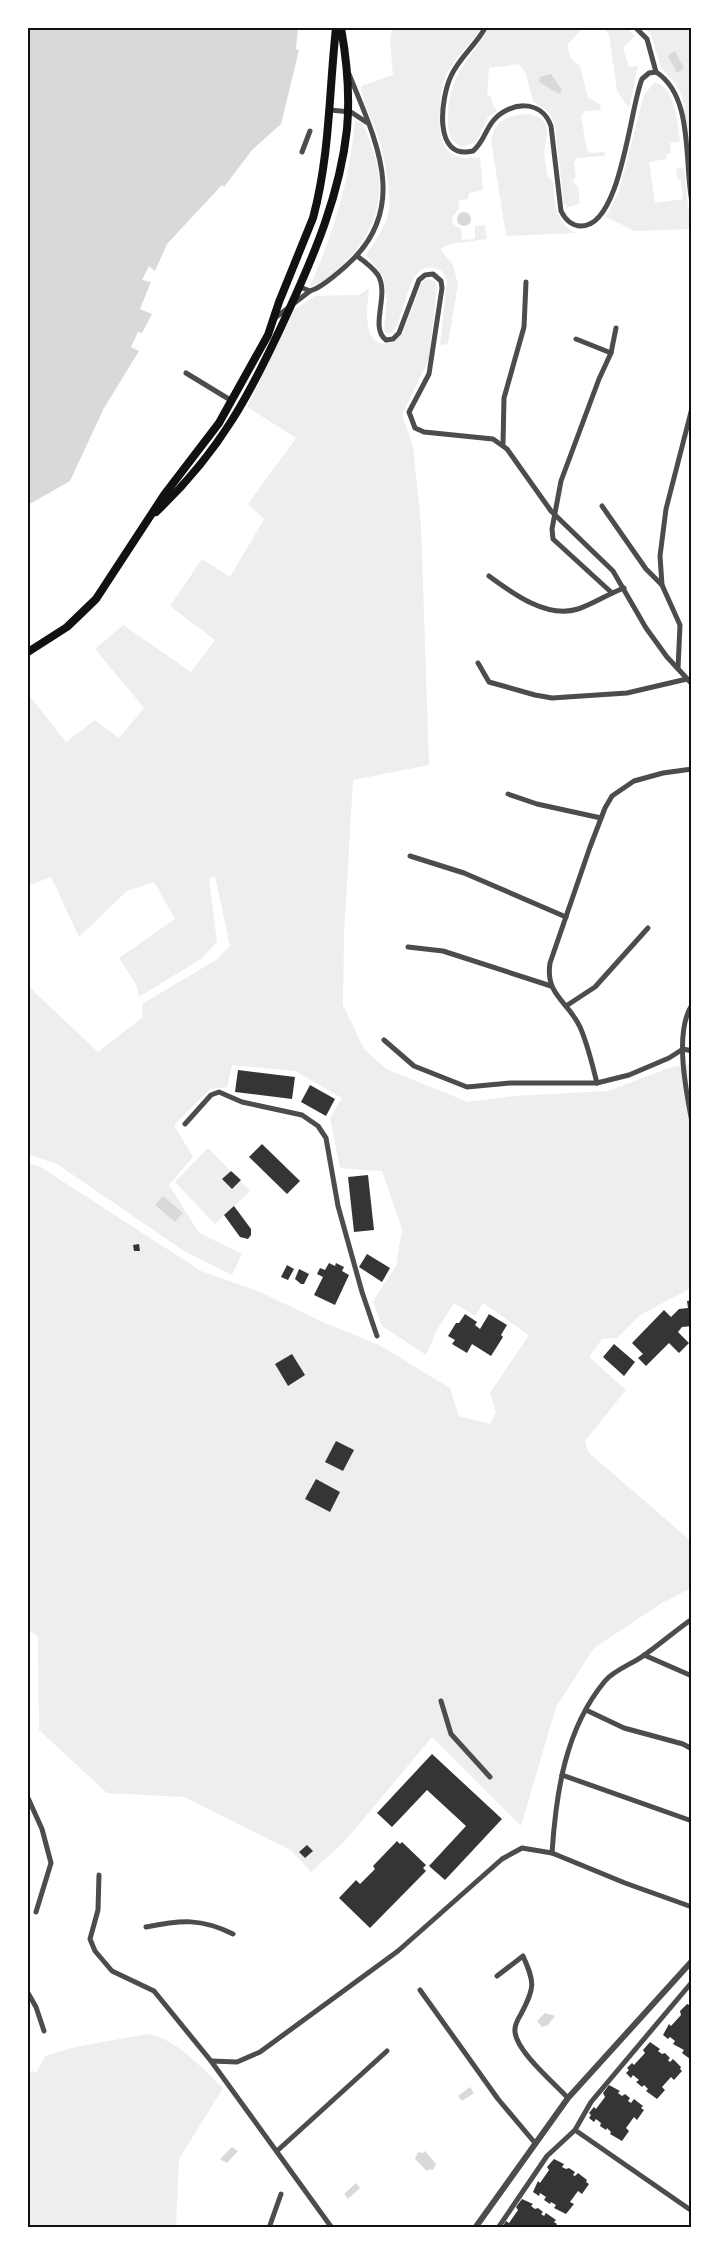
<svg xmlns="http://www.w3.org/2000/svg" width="719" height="2255" viewBox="0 0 719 2255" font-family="'Fira Sans Condensed',sans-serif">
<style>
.green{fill:#eee}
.water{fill:#d9d9d9}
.building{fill:#353535}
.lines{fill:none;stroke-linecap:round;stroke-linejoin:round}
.minor{stroke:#4c4c4c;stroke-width:5}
.tertiary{stroke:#4c4c4c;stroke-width:6}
.primary{stroke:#111;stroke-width:8}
.neatline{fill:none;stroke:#111;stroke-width:2}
</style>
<rect width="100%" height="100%" fill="#fff"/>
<!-- green -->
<g class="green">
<path d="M392,28H481C471,44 455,57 446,75C441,85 441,97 440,109C438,138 442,164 480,157L483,190L469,193L468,199L458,201L459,209L452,217L453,224L461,229L462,240L475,239V226L485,225L487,239L450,244L440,249L453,265L458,284L448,344L440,345L447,281L442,271C404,251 408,322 390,334L386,333L384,330L387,301L383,276L366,255C375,242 386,226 389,210C392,193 383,150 377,133C371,117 362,103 361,86L393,75L390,41Z"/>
<path d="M489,28H583L568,44C568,55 570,60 580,66L588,98L600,104L601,110L585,111L581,117L587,150L591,153L604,152L605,156L577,158L574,163L576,177L573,179L575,185L578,186L580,203L567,208L566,204L564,205L555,126L550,113L533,101L526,74L519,64L489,68L487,94L491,97L492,104L497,111L488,117L476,142L462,147C449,140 448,132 448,118C448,75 469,62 489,28Z"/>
<polygon points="604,28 626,28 635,36 623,48 629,67 638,66 629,108 617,91 609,34"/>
<polygon points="645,28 691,28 691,165 683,99 676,84 661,67 651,35"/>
<path d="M654,83C675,83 678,126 680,141L670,143L671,153L666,154L667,159L649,162L655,203L683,199L681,180H678L676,169L684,167L688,208L691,215V229L635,231L606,217L619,191L644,95Z"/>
<path d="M528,114C548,117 549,129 545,146C543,155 547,169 548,178L553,181C555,203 554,222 576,233L506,236L491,140C495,120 509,115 528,114Z"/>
<path d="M355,120L363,124L365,129C388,180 385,223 344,263C334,272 323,283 309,288C335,230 349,183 355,120Z"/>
<path d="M427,279L435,281L437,288L429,359L402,415L413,446L421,524L429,765L353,780L344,934L343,1005L364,1049L386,1069L468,1102L513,1096L608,1091L672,1067L691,1064V1288L640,1315L617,1338L602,1339L589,1357L626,1390L585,1441L589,1453L691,1541V1588L662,1603L594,1648L556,1707L521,1826L432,1737L345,1841L311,1872L291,1850L184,1797L107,1793L39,1730L38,1637L28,1629V1164L39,1166L201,1271L260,1292L325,1323L379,1345L450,1388L459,1416L490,1424L496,1412L490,1393L529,1335L483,1303L475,1316L454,1303L437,1330L426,1355L382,1326L373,1301L396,1266L402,1229L382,1171L340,1168L330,1118L342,1098L295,1071L232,1065L227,1087L210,1089L174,1125L193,1157L169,1185L199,1233L242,1254L232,1275L184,1251L57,1164L28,1154V986L98,1052L143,1017L142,1004L216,960L230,946L215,876L209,879L217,942L202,958L139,997L136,984L119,958L175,919L154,882L127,891L79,937L51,877L28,886V694L66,742L95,720L119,738L144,708L95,649L123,625L191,672L215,640L170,606L202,559L230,577L264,519L248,504L296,438L247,407L295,309L315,296L359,295L369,288C368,303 362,335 379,343C382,344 388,343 392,343L402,335L421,284Z"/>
<polygon points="208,1148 250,1191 215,1224 175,1182"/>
<path d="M148,2034C179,2040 201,2068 223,2088L179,2159L176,2227H28V2071L37,2072L45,2056L75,2047Z"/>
</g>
<!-- water -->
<g class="water">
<polygon points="28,28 298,28 296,49 299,50 281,124 252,150 224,187 222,185 167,244 155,271 149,266 142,280 151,282 140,309 152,314 142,333 138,332 131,347 139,351 104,408 70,481 28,505"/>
<polygon points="675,51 684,68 677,73 668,56"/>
<polygon points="551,74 562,90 559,94 539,82 540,77"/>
<circle cx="464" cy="219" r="7"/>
<polygon points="163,1196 183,1213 175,1222 155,1205"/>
<polygon points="545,2013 555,2016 548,2025 542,2027 537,2021"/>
<polygon points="470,2087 474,2093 462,2101 458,2096"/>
<polygon points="232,2147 238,2151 227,2163 220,2159"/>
<polygon points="425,2151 436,2164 433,2170 430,2169 427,2171 415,2159 418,2152 423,2153"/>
<polygon points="356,2183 360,2188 348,2199 344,2194"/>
</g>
<!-- building -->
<g class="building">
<polygon points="238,1070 295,1077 292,1099 235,1092"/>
<polygon points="310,1085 335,1099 326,1116 301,1102"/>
<polygon points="262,1144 300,1181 287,1194 249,1157"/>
<polygon points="231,1171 241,1180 232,1189 222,1179"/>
<polygon points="368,1175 374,1230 354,1232 348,1177"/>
<polygon points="234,1206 251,1229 251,1235 248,1239 240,1237 224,1215"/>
<polygon points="139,1244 140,1251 134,1251 133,1245"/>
<polygon points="367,1254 390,1268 382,1282 359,1267"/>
<polygon points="329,1263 335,1266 336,1263 344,1267 342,1271 349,1275 335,1305 314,1295 323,1277 317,1274 320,1268 325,1270"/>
<polygon points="287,1265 294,1269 288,1280 281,1277"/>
<polygon points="299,1269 309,1274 304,1284 301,1284 295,1279"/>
<polygon points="692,1300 692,1326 682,1327 678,1332 689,1343 679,1353 669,1343 646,1366 638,1358 643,1354 632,1343 664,1310 671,1317 679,1309 688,1308 687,1301"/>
<polygon points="465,1314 477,1322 475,1325 480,1329 489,1314 507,1325 501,1335 503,1337 491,1356 472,1344 467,1353 452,1344 455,1340 448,1336 456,1323 459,1323"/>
<polygon points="614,1344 635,1362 624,1376 603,1357"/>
<polygon points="292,1354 305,1375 288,1386 275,1364"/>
<polygon points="336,1441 354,1450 343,1471 325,1462"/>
<polygon points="316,1479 340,1492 330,1512 305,1499"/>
<polygon points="432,1754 502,1819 445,1880 429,1866 466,1826 427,1790 392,1827 377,1813"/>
<polygon points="397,1841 400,1844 402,1842 426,1865 423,1868 426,1871 370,1928 339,1898 356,1880 360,1884 375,1869 373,1866"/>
<polygon points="307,1845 313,1851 305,1858 299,1852"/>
<polygon points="687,2004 692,2006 692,2057 690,2059 682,2053 684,2050 673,2044 675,2041 670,2037 668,2039 663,2035 669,2024 671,2026 681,2015 680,2011"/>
<polygon points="650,2042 660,2049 658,2051 662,2054 665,2053 670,2058 668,2060 670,2062 673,2059 681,2067 680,2069 682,2071 674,2080 671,2077 662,2087 665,2090 657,2099 646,2091 648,2089 644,2085 642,2087 636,2082 639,2080 633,2075 631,2078 626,2073 629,2070 627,2068 632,2063 634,2065 645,2053 643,2050"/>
<polygon points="609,2085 620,2091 618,2093 622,2096 625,2094 630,2098 628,2101 631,2103 634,2099 643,2106 641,2108 644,2110 637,2120 634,2117 626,2128 629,2131 622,2141 610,2134 611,2132 607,2128 606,2130 600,2126 601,2123 596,2119 594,2122 589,2118 591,2115 589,2113 594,2107 596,2109 605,2097 603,2093"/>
<polygon points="554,2159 564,2164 562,2167 566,2169 569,2168 575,2172 573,2175 575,2176 578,2173 587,2180 586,2182 589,2184 582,2194 578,2191 570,2202 574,2204 566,2214 554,2208 556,2205 551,2202 550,2204 544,2200 546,2197 540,2193 539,2196 533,2192 538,2181 540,2183 549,2170 547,2167"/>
<polygon points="522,2199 533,2204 531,2206 535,2209 538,2208 543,2212 541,2214 544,2216 546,2213 556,2220 554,2222 557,2224 554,2228 502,2228 506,2221 509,2223 518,2210 516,2207"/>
</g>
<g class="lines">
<!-- minor -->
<g class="minor">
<path d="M485,28C476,45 459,58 451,76C441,97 432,161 473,151C483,143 485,131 493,121C509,102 541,98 551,126L561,211C565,219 571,226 581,226C621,227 630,107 642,79L649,73L656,72C694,96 684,163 692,202"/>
<polyline points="636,28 647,39 656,72"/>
<polyline points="330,110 351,112 366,122"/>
<polyline points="302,152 310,131"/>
<path d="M357,256C364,261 373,268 378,275C390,295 369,327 386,340L393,339L399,333L419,280L425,275L433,274L441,281L442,288L429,374L409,412L415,428L424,432L493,439L507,449L551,511L613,571L646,628L667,657L692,684"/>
<path d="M300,287L310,291L315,289C327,283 338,273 348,264C411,207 375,139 349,74"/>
<polyline points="275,318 310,291"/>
<polyline points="576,339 611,353"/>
<polyline points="186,373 232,401"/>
<polyline points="503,444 504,398 524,327 526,282"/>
<polyline points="602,506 646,569 662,585"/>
<path d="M489,576C512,593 547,619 578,609C593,604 608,594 624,588"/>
<polyline points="612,593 553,539 552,529 561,481 599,379 611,353 616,328"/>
<polyline points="478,663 489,682 535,695 552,698 627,693 687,679"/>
<polyline points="678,669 680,625 662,585 660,556 666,509 692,408"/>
<polyline points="508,794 537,804 601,818"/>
<polyline points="410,856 464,873 566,917"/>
<polyline points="408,947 443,951 551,986"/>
<path d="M692,1005C674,1032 686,1091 692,1122"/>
<polyline points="566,1006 595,987 648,928"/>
<polyline points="384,1040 414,1066 467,1087 511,1083 597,1083 629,1075 669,1058 683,1049"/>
<polyline points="683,1049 692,1051"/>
<path d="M597,1083C592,1064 588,1045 580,1027C568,1001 545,995 550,963L590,847L605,808L612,796L634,781L663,773L692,769"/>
<polyline points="185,1124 211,1095 219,1092 242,1102 302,1115 318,1126 326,1138 338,1206 362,1292 377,1336"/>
<polyline points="644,1655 692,1676"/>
<polyline points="441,1701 451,1734 490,1777"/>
<polyline points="586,1710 624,1728 683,1744 692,1749"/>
<polyline points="562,1775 692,1821"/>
<polyline points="28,1798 42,1829 51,1863 36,1912"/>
<path d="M552,1853C556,1793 565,1729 605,1681C614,1670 632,1664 643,1656C660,1644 675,1631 692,1619"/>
<polyline points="99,1875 98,1910 90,1939 95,1951 112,1971 154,1991 211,2061 332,2228"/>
<path d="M146,1927C181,1920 201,1918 233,1934"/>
<path d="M497,1976L523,1956C535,1983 535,1987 521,2014C518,2019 514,2025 515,2032C517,2052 554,2083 568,2098"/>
<polyline points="692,1982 591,2102 575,2130 692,2211"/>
<polyline points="420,1990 498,2099 535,2143"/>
<polyline points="28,1993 36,2007 44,2031"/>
<polyline points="211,2061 237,2062 260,2052 398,1951 502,1859 522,1848 552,1853 625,1883 692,1907"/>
<polyline points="277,2151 387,2051"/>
<polyline points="269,2228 281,2194"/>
<polyline points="498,2228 547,2156 575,2130"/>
</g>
<!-- tertiary -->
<polyline class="tertiary" points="475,2228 568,2098 692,1961"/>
<!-- primary -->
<g class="primary">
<path d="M156,512C221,451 252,391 288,312C315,253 340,194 347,129C350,95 347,61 341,28"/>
<path d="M28,652L67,627L96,599L164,495L219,423L268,335L279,302L313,218C330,155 329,91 336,28"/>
</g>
</g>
<!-- border -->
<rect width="719" height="2255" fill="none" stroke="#ffffff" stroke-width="58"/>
<rect x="29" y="29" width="661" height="2197" class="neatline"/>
</svg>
